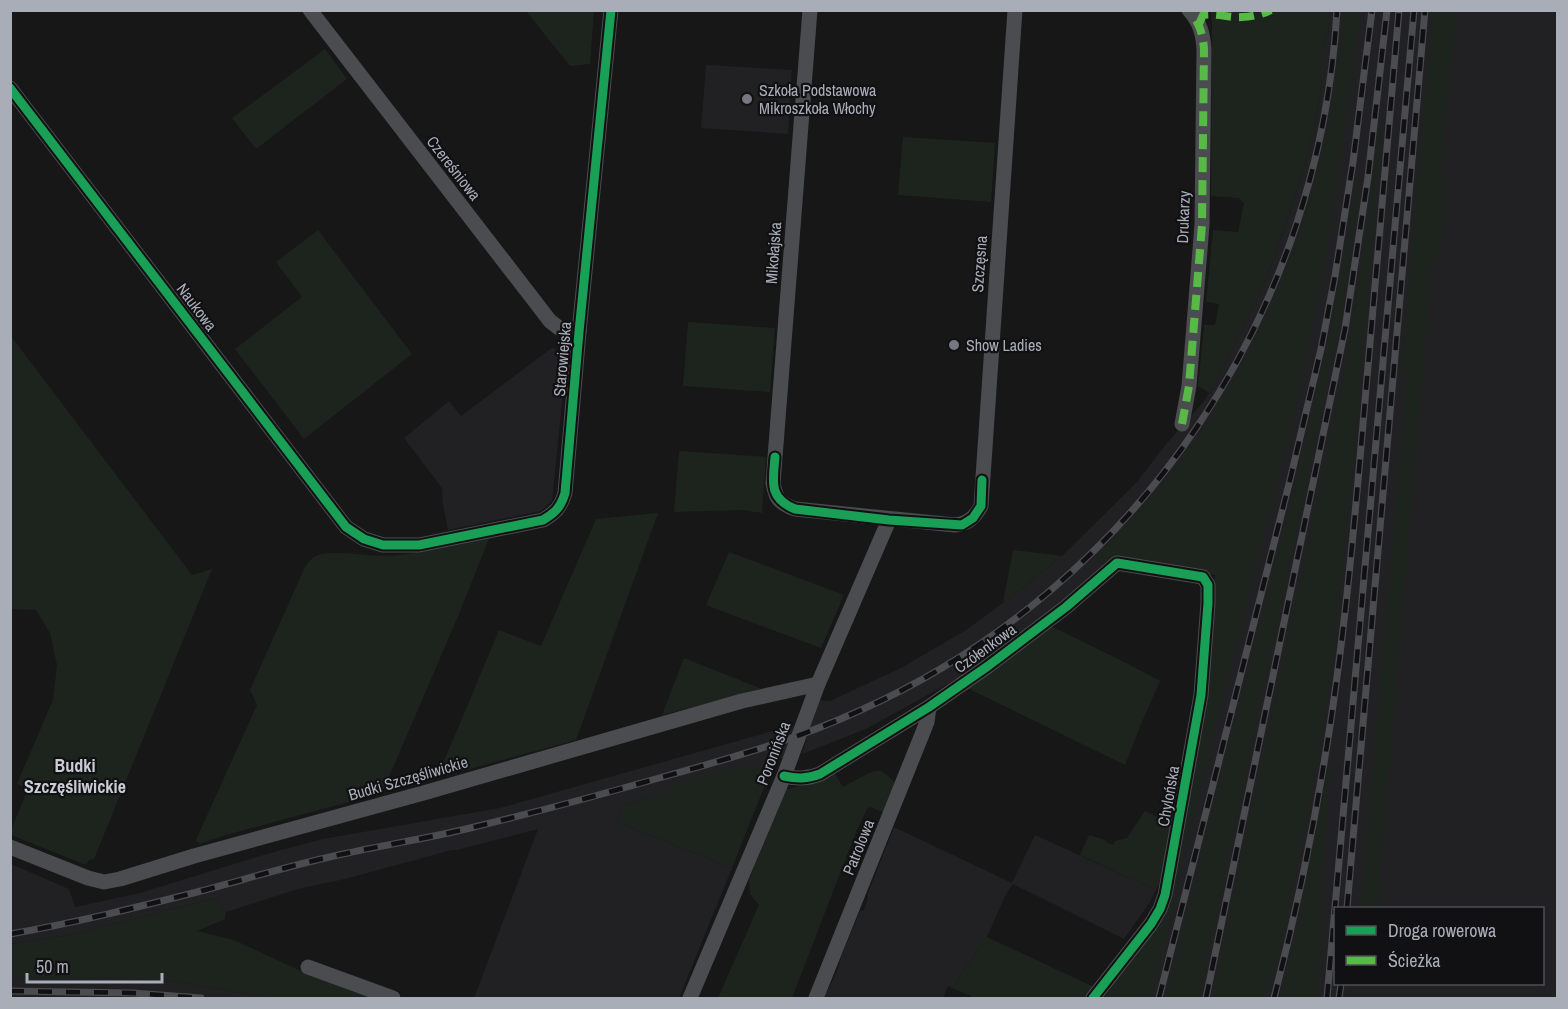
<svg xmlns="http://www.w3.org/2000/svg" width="1568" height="1009" viewBox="0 0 1568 1009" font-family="'Archivo Narrow',sans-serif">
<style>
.built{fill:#212123;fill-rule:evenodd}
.green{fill:#1d241e}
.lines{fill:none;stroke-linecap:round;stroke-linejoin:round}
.minor{stroke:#4b4c50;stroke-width:15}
.rail-casing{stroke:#4b4c4f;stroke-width:7}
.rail{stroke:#111113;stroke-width:4.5;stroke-dasharray:14;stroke-linecap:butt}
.quiet{stroke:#58b947;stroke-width:8;stroke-dasharray:15 8;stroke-linecap:butt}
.cycleway-casing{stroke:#111113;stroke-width:13}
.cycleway{stroke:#1a9f57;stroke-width:9}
.poi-dot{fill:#757880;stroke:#111113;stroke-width:2}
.labels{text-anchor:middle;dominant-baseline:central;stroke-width:4.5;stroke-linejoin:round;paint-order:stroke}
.poi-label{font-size:16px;fill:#a8adb8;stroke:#111113;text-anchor:start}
.street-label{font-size:16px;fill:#a8adb8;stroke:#111113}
.neighbourhood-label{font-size:18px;font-weight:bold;fill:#c9ccd4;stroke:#111113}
</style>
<rect width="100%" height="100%" fill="#171717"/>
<!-- built -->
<g class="built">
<path d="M1330,11H1557V998H1142L1223,568L1118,557L1057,608L962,676L866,729L802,754L812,720L820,700L830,701L901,668L966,630L1003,603L1062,556L1137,482L1167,443L1205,400L1230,354L1263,286L1289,216L1314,134L1322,79V53L1328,35ZM1336,908H1542V984H1336Z"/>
<polygon points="706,65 792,70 788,134 701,128"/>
<polygon points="553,347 566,363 552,501 541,511 448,530 443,505 442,488 404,438 449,401 461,416"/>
<polygon points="794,725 785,757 770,763 741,770 624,805 617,822 732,868 679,998 474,998 538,829 457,850 452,850 345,879 298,889 226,912 216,898 74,934 11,944 11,864 69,889 75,907 140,893 270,853 323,839 500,808"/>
<polygon points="894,827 1012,883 1035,835 1156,890 1150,902 1124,939 1013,884 1006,894 987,937 952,988 948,986 943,998 824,998 838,969 841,957 860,911 864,910 868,898 868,893"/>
<polygon points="11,977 134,979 171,981 273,998 11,998"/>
</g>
<!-- green -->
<g class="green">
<polygon points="526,11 594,11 590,64 570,66"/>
<polygon points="1210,11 1330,11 1328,35 1322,53 1322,79 1314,134 1289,216 1263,286 1230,354 1209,393 1198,386 1204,325 1215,325 1219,304 1206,302 1213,230 1238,232 1244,203 1239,198 1211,196 1212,22"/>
<path d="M1344,11H1359L1354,63L1324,270L1290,432L1202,781L1176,890V901L1150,998H1104L1156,922L1205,695L1215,575L1118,557L1107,566L1096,558C1132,521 1166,483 1196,440C1284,314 1333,163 1344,11Z"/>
<polygon points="1433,11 1456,11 1441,172 1447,176 1439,256 1432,262 1377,908 1361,908 1407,375 1401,375"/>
<polygon points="325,49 347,79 256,149 232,118"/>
<polygon points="1379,127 1382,127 1352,478 1334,649 1322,734 1310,804 1278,957 1267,998 1212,998 1345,367 1367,233"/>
<polygon points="903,137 995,143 991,202 898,195"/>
<polygon points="1357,175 1361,176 1347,278 1336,342 1199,998 1166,998 1308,434 1337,300"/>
<polygon points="318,230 412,354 304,439 235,349 302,297 276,262"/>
<polygon points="688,322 775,328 770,392 683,386"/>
<polygon points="10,335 192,575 212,569 94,859 89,860 86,865 11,835 11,830 28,789 17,784 53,700 57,665 50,633 36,610 11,609"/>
<polygon points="679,451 766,457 762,513 742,510 674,512"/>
<polygon points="658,513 576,740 437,778 499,630 541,646 596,519"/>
<path d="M490,536L459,614L382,793L226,835L199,844L196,840L257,705L250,690L305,567C309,562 312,557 318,555C338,550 364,556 384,556C420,555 455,544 490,536Z"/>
<polygon points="1013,550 1062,556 1003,603"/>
<polygon points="729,552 844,595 821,648 706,605"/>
<polygon points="1049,625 1128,664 1160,681 1141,724 1125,765 963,686"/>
<polygon points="684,658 762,689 662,715"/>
<polygon points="770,763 773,765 732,868 617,822 624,805 676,789 681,783 737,767 742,769"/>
<polygon points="1327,770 1330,770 1320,908 1324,909 1317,998 1281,998 1301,913"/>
<polygon points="876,771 882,771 897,784 885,813 870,807 867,809 858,827 792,998 718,998 759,905 750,894 749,880 783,790 806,785 834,772 843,787 869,773"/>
<polygon points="1145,811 1170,823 1163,872 1156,890 1080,855 1089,835 1105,840 1106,842 1113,845 1115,841 1127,838"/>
<polygon points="216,898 226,912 225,919 197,931 234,940 305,973 375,998 273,998 171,981 134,979 11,977 11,944 74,934"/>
<polygon points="987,937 1096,988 1088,998 975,998 952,988"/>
</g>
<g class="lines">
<!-- minor -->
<g class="minor">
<polyline points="310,10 550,321 559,328 579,332"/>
<path d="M810,10L773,483C776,499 779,503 795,509L955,525C968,524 975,517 981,506L1015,10"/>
<path d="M10,88L346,527L364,539L383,545H419L543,520C555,513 561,507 565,493L579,332L611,10"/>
<path d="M1182,424L1189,386L1202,225L1204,49C1203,34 1200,22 1189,10"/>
<path d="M784,776C797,779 807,779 820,774L929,707L988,666L1066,607L1117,563L1203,577L1208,585V603L1201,695L1165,895L1160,909L1151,924L1093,998"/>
<polyline points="10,847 88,878 104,882 120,879 194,856 427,792 742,701 818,684"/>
<polyline points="308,967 393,998"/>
<polyline points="690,998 784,776 818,684 889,520"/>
<polyline points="816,998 927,722 929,707"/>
</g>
<defs>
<g id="rail">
<polyline points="1347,908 1425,10"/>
<path d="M10,934C75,923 138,907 201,891C250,878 298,863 348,853C388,844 430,838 470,828C533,813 596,796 659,778C728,759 796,740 861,710C1139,585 1320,314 1337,10"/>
<polyline points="10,991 133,993 201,998"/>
<polyline points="1159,998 1290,480 1321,349 1335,276 1353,162 1372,10"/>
<polyline points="1206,998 1345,329 1368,177 1387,10"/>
<path d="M1274,998C1294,921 1311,842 1324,763C1347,628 1357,491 1369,355C1379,240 1389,125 1399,10"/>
<polyline points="1327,998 1414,10"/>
<polyline points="1339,998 1341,984"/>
</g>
</defs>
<!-- rail casing -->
<use href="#rail" class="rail-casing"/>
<!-- rail -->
<use href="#rail" class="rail"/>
<!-- quiet -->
<g class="quiet">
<path d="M1199,24L1203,15C1217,13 1229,18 1242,17C1252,17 1262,14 1271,10"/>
<path d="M1182,424L1189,386L1202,225L1204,49C1203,35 1200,25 1192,14"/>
</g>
<defs>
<g id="cycleway">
<path d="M10,88L346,527L364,539L383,545H419L543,520C555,513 561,507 565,493L579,332L611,10"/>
<path d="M775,457C773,481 768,498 795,509L889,520L962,525L973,518L981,506L982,480"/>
<path d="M784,776C797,779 807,779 820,774L929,707L988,666L1066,607L1117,563L1203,577L1208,585V603L1201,695L1165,895L1160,909L1151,924L1093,998"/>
</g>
</defs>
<!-- cycleway casing -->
<use href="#cycleway" class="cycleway-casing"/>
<!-- cycleway -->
<use href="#cycleway" class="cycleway"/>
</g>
<!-- markers -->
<g class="poi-dot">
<circle cx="747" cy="99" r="6"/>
<circle cx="954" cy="345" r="6"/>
</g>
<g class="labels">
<!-- poi labels -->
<g class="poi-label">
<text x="759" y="90">Szkoła Podstawowa<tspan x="759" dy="18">Mikroszkoła Włochy</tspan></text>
<text x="966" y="345">Show Ladies</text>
</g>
<!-- street labels -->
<g class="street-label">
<text transform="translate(454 168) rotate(52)">Czereśniowa</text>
<text transform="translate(1183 217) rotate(-88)">Drukarzy</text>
<text transform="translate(773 253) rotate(-86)">Mikołajska</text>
<text transform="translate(979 264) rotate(-86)">Szczęsna</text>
<text transform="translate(197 307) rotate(53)">Naukowa</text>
<text transform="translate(562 359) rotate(-85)">Starowiejska</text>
<text transform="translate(985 648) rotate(-36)">Czółenkowa</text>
<text transform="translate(773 753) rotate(-69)">Poronińska</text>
<text transform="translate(408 778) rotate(-16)">Budki Szczęśliwickie</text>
<text transform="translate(1168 796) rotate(-80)">Chylońska</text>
<text transform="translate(858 847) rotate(-68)">Patrolowa</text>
</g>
<!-- neighbourhood labels -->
<g class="neighbourhood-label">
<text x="75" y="765">Budki<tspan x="75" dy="21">Szczęśliwickie</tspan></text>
</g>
</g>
<!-- border -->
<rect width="1568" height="1009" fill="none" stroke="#a8adb8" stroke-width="24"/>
<!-- legend -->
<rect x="1334" y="907" width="210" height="78" fill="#111113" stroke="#4d4f55" stroke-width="1.5"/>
<rect x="1346" y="926" width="30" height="9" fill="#1a9f57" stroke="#4d4f55" stroke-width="1.5"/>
<text x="1388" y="937" font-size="18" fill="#a8adb8">Droga rowerowa</text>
<rect x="1346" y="956" width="30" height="9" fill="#58b947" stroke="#4d4f55" stroke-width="1.5"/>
<text x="1388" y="967" font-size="18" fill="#a8adb8">Ścieżka</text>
<!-- scale -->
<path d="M27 973v9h135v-9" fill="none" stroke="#a8adb8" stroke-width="3"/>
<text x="36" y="973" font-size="18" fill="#a8adb8" stroke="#111113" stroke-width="4.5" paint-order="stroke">50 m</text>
</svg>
